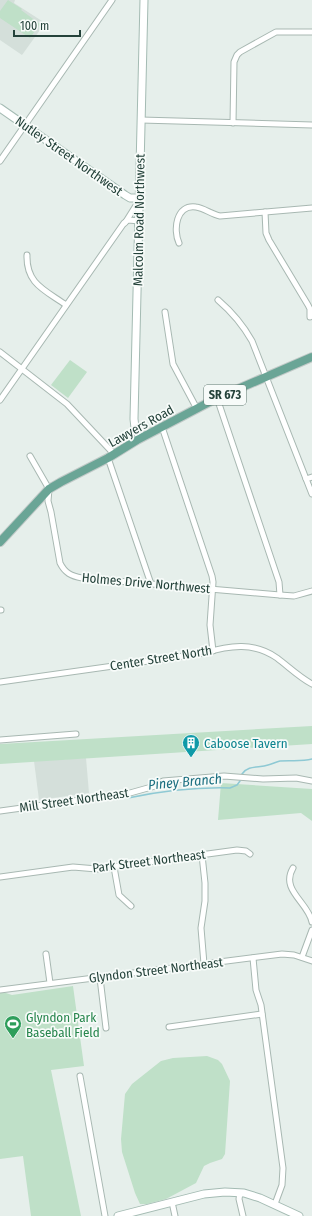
<svg xmlns="http://www.w3.org/2000/svg" width="312" height="1216" viewBox="0 0 312 1216" font-family="'Fira Sans Condensed',sans-serif">
<style>
.built{fill:#d4dfda}
.green{fill:#bfe0c8}
.lines{fill:none;stroke-linecap:round;stroke-linejoin:round}
.stream{stroke:#8ec9d4;stroke-width:1.5}
.street-casing{stroke:#a8b8b2;stroke-width:7}
.secondary-casing{stroke:#a4bbb3;stroke-width:9}
.primary-casing{stroke:#c2cac8;stroke-width:10}
.street{stroke:#fff;stroke-width:5}
.secondary{stroke:#fff;stroke-width:7}
.primary{stroke:#6aa596;stroke-width:8}
.labels{text-anchor:middle;dominant-baseline:central;stroke-width:3.5;stroke-linejoin:round;paint-order:stroke}
.shield{fill:#f7fbf9;stroke:#637a73;stroke-width:1}
.shield-label{font-size:12px;font-weight:bold;fill:#24423a}
.street-label{font-size:13px;fill:#24423a;stroke:#f7fbf9}
.culture-label{font-size:13px;fill:#0d838f;stroke:#f7fbf9;text-anchor:start}
.leisure-label{font-size:13px;fill:#27864d;stroke:#f7fbf9;text-anchor:start}
.water-label{font-size:14px;font-style:italic;fill:#1c6f80;stroke:#f7fbf9}
</style>
<rect width="100%" height="100%" fill="#e6efeb"/>
<!-- built -->
<g class="built">
<polygon points="0,0 15,0 14,3 45,23 22,55 0,40"/>
<polygon points="86,758 89,793 39,800 34,761"/>
</g>
<!-- green -->
<g class="green">
<polygon points="8,0 22,9 21,10 40,24 30,38 0,18 0,11"/>
<polygon points="70,360 87,372 68,398 51,385"/>
<polygon points="312,726 312,744 0,764 0,744"/>
<polygon points="221,783 312,789 312,821 301,813 218,820"/>
<polygon points="73,986 84,1066 51,1070 81,1216 31,1216 23,1156 0,1159 0,991 12,995"/>
<polygon points="207,1056 218,1060 222,1064 230,1081 225,1154 222,1159 210,1163 204,1166 196,1183 166,1199 147,1204 140,1204 135,1193 122,1152 121,1139 125,1094 132,1084 161,1061 173,1058"/>
</g>
<g class="lines">
<!-- stream -->
<g class="stream">
<path d="M242,774C248,765 259,768 268,765C272,764 276,762 280,761C291,760 301,762 312,759"/>
<path d="M128,798C162,791 196,787 230,788L237,785L240,781"/>
</g>
<defs>
<g id="street">
<polyline points="141,120 312,125"/>
<polyline points="233,123 234,62 237,55 240,52 276,32 312,32"/>
<polyline points="0,161 112,0"/>
<polyline points="265,212 266,233 269,240 308,305 310,309 310,317"/>
<polyline points="125,223 140,199"/>
<path d="M179,243C173,230 176,204 196,207C204,208 211,214 220,216L312,208"/>
<path d="M27,255C26,284 45,290 66,305"/>
<path d="M218,300C232,312 243,325 252,341L312,494"/>
<polyline points="165,312 173,364 197,409"/>
<polyline points="0,352 67,404 114,454"/>
<polyline points="217,398 279,582 280,595"/>
<polyline points="0,400 124,223 128,220 140,221"/>
<polyline points="162,427 212,576 213,582 210,625 213,651"/>
<path d="M30,456L49,489L48,501L51,512L60,563C65,573 71,576 82,578L280,595L294,596L312,591"/>
<polyline points="108,458 151,584"/>
<polyline points="306,479 312,477"/>
<polyline points="0,610 1,610"/>
<path d="M0,682L205,653C230,645 254,642 277,658C289,667 299,677 312,684"/>
<polyline points="0,740 76,734"/>
<polyline points="0,811 130,793 155,786 163,781 224,776 263,779 296,778 312,781"/>
<polyline points="202,855 205,883 205,901 201,928 204,964"/>
<polyline points="114,867 119,895 131,906"/>
<path d="M293,868C280,890 308,902 312,922"/>
<polyline points="0,877 73,867 97,869 237,850 246,851 250,854"/>
<polyline points="46,954 50,983"/>
<polyline points="302,957 312,930"/>
<polyline points="253,958 256,990 261,1005 283,1168 282,1185 275,1204"/>
<polyline points="100,978 106,1028"/>
<polyline points="0,990 282,954 294,955 312,961"/>
<polyline points="169,1027 262,1014"/>
<polyline points="80,1076 105,1216"/>
<polyline points="240,1193 239,1199 243,1216"/>
<polyline points="172,1202 175,1216"/>
</g>
<g id="secondary">
<polyline points="0,108 125,195 130,198 140,198"/>
<polyline points="140,438 135,428 134,419 144,0"/>
<polyline points="118,1216 204,1194 225,1192 244,1193 260,1198 299,1216"/>
</g>
<polyline id="primary" points="0,542 49,489 61,482 108,458 137,440 217,398 312,357"/>
</defs>
<!-- street casing -->
<use href="#street" class="street-casing"/>
<!-- secondary casing -->
<use href="#secondary" class="secondary-casing"/>
<!-- primary casing -->
<use href="#primary" class="primary-casing"/>
<!-- street -->
<use href="#street" class="street"/>
<!-- secondary -->
<use href="#secondary" class="secondary"/>
<!-- primary -->
<use href="#primary" class="primary"/>
</g>
<!-- icons -->
<defs>
<symbol id="building-pin" viewBox="-11 -11 22 30"><path d="M0 17L-7.5 6A9.5 9.5 0 1 1 7.5 6Z" fill="#0f9aa8" stroke="#f7fbf9"/><path d="M-4-6H4V6H1V3H-1V6H-4ZM-2.5-4.3h1.7v1.8h-1.7ZM.8-4.3h1.7v1.8H.8ZM-2.5-1h1.7V.8h-1.7ZM.8-1h1.7V.8H.8Z" fill="#fff"/></symbol>
<symbol id="stadium-pin" viewBox="-11 -11 22 30"><path d="M0 17L-7.5 6A9.5 9.5 0 1 1 7.5 6Z" fill="#2e9e5b" stroke="#f7fbf9"/><path d="M0-5a6.5 5 0 1 0 0 10a6.5 5 0 1 0 0-10ZM-3.5-1.8h7v3.6h-7Z" fill="#fff"/></symbol>
</defs>
<g fill-rule="evenodd">
<use href="#building-pin" x="181" y="733" width="20" height="27"/>
<use href="#stadium-pin" x="3" y="1014" width="20" height="27"/>
</g>
<g class="labels">
<!-- shield labels -->
<rect class="shield" x="204" y="385" width="42" height="20" rx="3"/>
<g class="shield-label">
<text x="225" y="395">SR 673</text>
</g>
<!-- street labels -->
<g class="street-label">
<text transform="translate(69 156) rotate(35)">Nutley Street Northwest</text>
<text transform="translate(139 220) rotate(-89)">Malcolm Road Northwest</text>
<text transform="translate(141 426) rotate(-29)">Lawyers Road</text>
<text transform="translate(146 583) rotate(5)">Holmes Drive Northwest</text>
<text transform="translate(161 658) rotate(-9)">Center Street North</text>
<text transform="translate(74 800) rotate(-8)">Mill Street Northeast</text>
<text transform="translate(149 861) rotate(-7)">Park Street Northeast</text>
<text transform="translate(156 970) rotate(-7)">Glyndon Street Northeast</text>
</g>
<!-- culture labels -->
<g class="culture-label">
<text x="204" y="743">Caboose Tavern</text>
</g>
<!-- leisure labels -->
<g class="leisure-label">
<text x="26" y="1017">Glyndon Park<tspan x="26" dy="15">Baseball Field</tspan></text>
</g>
<!-- water labels -->
<g class="water-label">
<text transform="translate(185 782) rotate(-5)">Piney Branch</text>
</g>
</g>
<!-- scale -->
<path d="M14 30v6h66v-6" fill="none" stroke="#24423a" stroke-width="2"/>
<text x="20" y="30" font-size="12" fill="#24423a" stroke="#f7fbf9" stroke-width="3" paint-order="stroke">100 m</text>
</svg>
